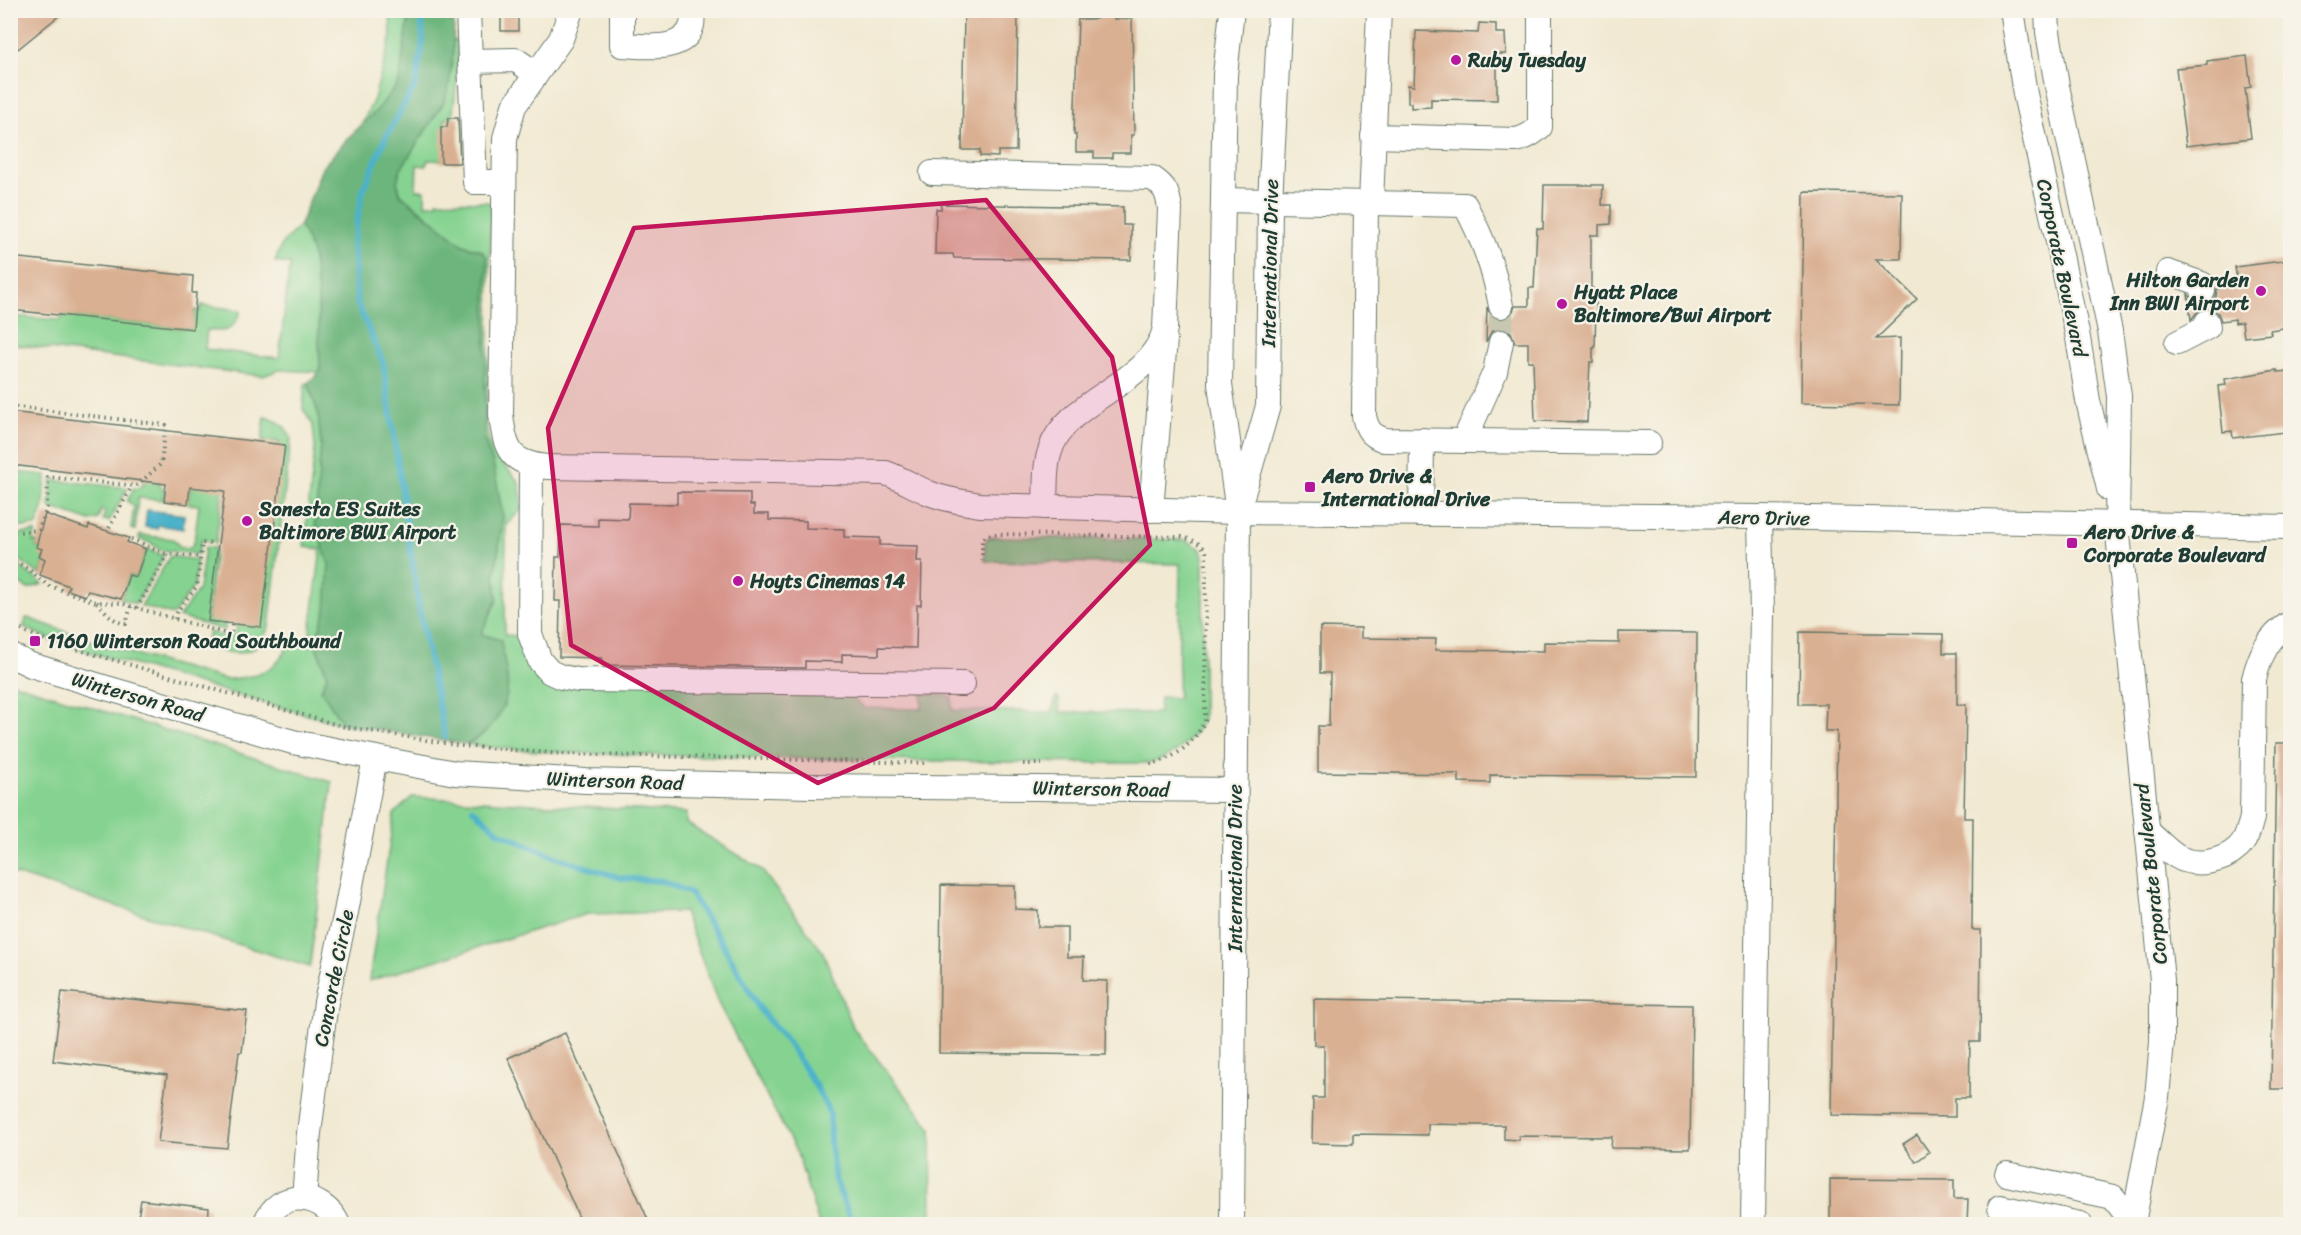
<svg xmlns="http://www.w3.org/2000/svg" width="2301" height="1235" viewBox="0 0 2301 1235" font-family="Sriracha,sans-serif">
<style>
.green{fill:#86d391;stroke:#528862;stroke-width:1.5}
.forest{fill:#6cb57b;stroke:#467958;stroke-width:1.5}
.water{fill:#4bb2ca;stroke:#35787f;stroke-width:1.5}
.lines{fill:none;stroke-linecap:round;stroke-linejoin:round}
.stream{stroke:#4bb2ca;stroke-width:6}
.building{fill:#dab093}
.minor-tunnel{stroke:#c7c7b2;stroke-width:24;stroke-dasharray:24 12;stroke-linecap:butt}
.minor-casing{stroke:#68796b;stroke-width:26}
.path{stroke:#68796b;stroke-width:4;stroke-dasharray:1.5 4.5;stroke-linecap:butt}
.minor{stroke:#fff;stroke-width:24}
.marked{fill:#c2185b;fill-opacity:0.2;stroke:#c2185b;stroke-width:4.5;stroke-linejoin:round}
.poi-dot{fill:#b5179e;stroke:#f7f3e8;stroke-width:2}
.labels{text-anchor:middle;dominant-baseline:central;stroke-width:4.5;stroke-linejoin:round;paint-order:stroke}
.poi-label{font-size:20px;font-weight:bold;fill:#1f3d34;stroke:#f7f3e8;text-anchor:start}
.street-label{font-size:20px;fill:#1f3d34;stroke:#f7f3e8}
</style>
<rect width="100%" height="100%" fill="#f7f3e8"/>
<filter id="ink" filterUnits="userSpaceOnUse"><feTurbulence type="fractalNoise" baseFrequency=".0167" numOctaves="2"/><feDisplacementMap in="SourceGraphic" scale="12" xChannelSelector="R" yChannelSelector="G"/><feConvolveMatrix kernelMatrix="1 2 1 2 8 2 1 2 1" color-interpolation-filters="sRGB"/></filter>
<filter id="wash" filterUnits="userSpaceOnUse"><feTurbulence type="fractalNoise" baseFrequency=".008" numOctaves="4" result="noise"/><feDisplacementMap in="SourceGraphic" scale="24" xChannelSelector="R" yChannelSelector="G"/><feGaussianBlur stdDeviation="1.35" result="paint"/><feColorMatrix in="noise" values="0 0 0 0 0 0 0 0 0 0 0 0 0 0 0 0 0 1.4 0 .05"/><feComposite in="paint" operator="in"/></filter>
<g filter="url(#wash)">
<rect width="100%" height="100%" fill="#f1e9d2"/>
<!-- green -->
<g class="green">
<path d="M390,11H441L389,184L490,726L505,704L501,640L481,634L497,600L495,575L503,517L493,463L484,440L482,251L463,245L401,194L397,182L400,170L444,102L453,40L458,41L457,81L452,119H445L444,154L447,161L428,160L426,166L417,165L416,190H425V204H436L437,201L487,202L491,204L487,429L489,442L496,456L519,482L523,508L506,525L505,635L520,636L531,664L845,694L851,695L864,708L922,709V694L950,696L952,698V710L1052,712L1056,697L1059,699L1060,712L1159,713L1160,697L1178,698L1180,564L985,561V544L987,539L993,537L1186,540L1201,549L1203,558V719C1193,741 1174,756 1151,763C1013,763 875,760 737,757C646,754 554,756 466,744L469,743L350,148L374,99L391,37Z"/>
<path d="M300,225L312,252L318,294L320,372L279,370L263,376L11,344V316L61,320L62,315L192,329L195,310L200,311L201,305L239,310L241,312C231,332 228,332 207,330L205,349L279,358L290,264L275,262L282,244Z"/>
<path d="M308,383L318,413L321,445L315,523L329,564L326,610L315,643L327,675L321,690L343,724C278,708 214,688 149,669C107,657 63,647 24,627L26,618H28L106,646L224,679C244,679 268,675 281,658C286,652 288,643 294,638L309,640L321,549L304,547L315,448L313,425L303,409L305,384Z"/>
<path d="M265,417C279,421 285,425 291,438L269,626C256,660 235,655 205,647L209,632L229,638L236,633L237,622L257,625L279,442L262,440Z"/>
<polygon points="11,459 17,460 16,472 46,475 44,506 37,526 11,528"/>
<polygon points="152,477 164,490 163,500 138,498 135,530 131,529 134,506 127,501 134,488 137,489"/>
<polygon points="52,480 128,488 109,521 103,520 105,511 101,510 98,519 90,521 50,507"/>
<polygon points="191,484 223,488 216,542 201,540 198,554 160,550 151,543 139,539 140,535 173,539 180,547 190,548 194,543 199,505 188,504"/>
<polygon points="36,532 33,542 38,542 36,547 42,549 45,559 40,575 11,553 10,535"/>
<polygon points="205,547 215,548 207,618 225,621 225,630 179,617 199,589"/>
<polygon points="146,549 164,556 136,604 121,599 129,575 136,577"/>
<polygon points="170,556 197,560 194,586 173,615 141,606"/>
<polygon points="18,565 43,584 28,589 11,579 11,574"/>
<polygon points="10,682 332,782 310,967 11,873"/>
<polygon points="412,797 686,813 686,823 761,869 823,952 854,1029 931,1128 932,1224 819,1224 797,1153 718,1003 684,912 587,914 369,981 394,814"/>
</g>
<!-- forest -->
<path class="forest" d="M401,11H454L453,53L449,86L444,102L400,170L397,182L400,194L463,245L482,251L487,257L484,440L493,463L503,517L495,575L497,600L481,634L501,640C502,653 506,665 507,677C511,704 491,735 466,744L343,724L321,690L327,675L315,643L326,610L329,564L315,524L321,445L318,413L308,383L320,372L318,294L312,252L300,225L322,168L350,136L378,109L399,82L408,21Z"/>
<!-- water -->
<polygon class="water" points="147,510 184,515 183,529 158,525 157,529 145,527"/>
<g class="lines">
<!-- stream -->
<g class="stream">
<polyline points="421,10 423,40 416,84 386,137 363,190 353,243 357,303 383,362 420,613 445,737"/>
<polyline points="473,809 499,832 558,858 621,878 662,881 690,893 722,943 761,1011 788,1043 817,1088 830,1114 830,1142 835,1180 853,1224"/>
</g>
</g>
<g id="blocks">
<!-- building -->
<g class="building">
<polygon points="10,10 66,10 18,49 10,39"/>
<rect x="501" y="10" width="17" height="21"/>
<polygon points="964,10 1018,10 1016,151 998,151 998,157 980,156 980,150 962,150"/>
<polygon points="1096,15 1114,15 1114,19 1132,19 1134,135 1131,135 1131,153 1112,153 1112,158 1094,158 1094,152 1076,152 1076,134 1074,134 1078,19 1096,19"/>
<polygon points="1479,23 1496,24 1496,33 1505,33 1506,54 1497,54 1497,100 1431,99 1431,107 1411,108 1411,103 1408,103 1408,85 1414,86 1416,31 1478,33"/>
<polygon points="2247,56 2251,87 2245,88 2251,138 2186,146 2176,68 2207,65 2207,61"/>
<polygon points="448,118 458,118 460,163 441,163 441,127 447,127"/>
<polygon points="1544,185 1603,185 1602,205 1611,205 1611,224 1599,225 1599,235 1591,235 1591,288 1593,288 1593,303 1596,303 1595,348 1593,348 1593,362 1590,362 1587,422 1535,421 1533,361 1528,361 1528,343 1515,343 1511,332 1503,328 1496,329 1491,332 1486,342 1487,307 1491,316 1496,319 1503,320 1511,316 1515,306 1529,306 1529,288 1534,288 1537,228 1543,229"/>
<polygon points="1804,192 1902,193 1901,259 1876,259 1917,299 1876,339 1900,338 1899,405 1801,403"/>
<polygon points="941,204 1123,207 1123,225 1131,225 1131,260 954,258 953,254 935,254 936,209 941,209"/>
<polygon points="10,257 193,276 192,293 196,293 193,329 10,310"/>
<polygon points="2290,260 2290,327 2270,330 2271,334 2244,337 2242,322 2235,323 2235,319 2221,321 2218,313 2211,308 2198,311 2191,320 2188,294 2197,304 2206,305 2216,297 2217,289 2231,287 2231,283 2237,282 2235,267"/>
<polygon points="2277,370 2277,372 2290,371 2290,430 2285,430 2286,432 2233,438 2232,431 2223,432 2218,386 2226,385 2225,379"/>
<polygon points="10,412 285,445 261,627 208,621 225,491 190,487 188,504 164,501 166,484 12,465 14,453 10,453"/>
<polygon points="677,492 750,493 750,505 754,505 754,514 769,514 769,520 806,521 806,528 844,529 844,537 880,538 880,545 918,546 917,561 922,561 921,605 917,605 916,648 879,647 879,655 842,654 842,662 805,661 805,668 602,665 602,658 559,657 560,601 555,601 556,557 560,557 561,525 598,526 598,518 628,519 629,503 677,504"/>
<polygon points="45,514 88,529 89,525 129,538 127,542 146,549 136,577 129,575 121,599 88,591 85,596 68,590 69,586 40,575 45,559 39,556 42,549 36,547"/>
<polygon points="1320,627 1361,628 1361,638 1436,639 1435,650 1544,651 1544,642 1619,643 1619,632 1697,633 1696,777 1490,775 1490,783 1459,782 1459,774 1318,772 1318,726 1329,726 1330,673 1320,673"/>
<polygon points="1800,632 1943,634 1943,653 1957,653 1957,705 1966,705 1964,818 1973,818 1972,930 1981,930 1980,1042 1970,1042 1969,1098 1955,1098 1955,1117 1831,1115 1837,731 1825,731 1826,704 1799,704"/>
<polygon points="2276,743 2290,743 2290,1089 2271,1089"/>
<polygon points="941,885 1015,886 1015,909 1038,910 1038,927 1067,927 1067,957 1084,957 1083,980 1107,981 1106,1055 939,1053"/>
<polygon points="62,992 247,1011 242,1052 239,1052 227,1148 158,1142 167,1075 53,1061"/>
<polygon points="1314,999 1692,1005 1690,1149 1611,1148 1612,1137 1519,1136 1519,1140 1504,1139 1504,1125 1478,1125 1428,1124 1428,1135 1353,1134 1353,1144 1312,1143 1313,1098 1324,1098 1324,1046 1314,1045"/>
<polygon points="565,1033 650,1224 582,1224 508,1058"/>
<polygon points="1917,1135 1929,1152 1916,1162 1903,1144"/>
<polygon points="1830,1179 1954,1180 1954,1199 1968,1199 1967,1224 1830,1224"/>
<polygon points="141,1200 209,1208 208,1224 137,1224"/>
</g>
</g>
</g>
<g filter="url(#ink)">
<use href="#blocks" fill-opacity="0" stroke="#68796b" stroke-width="1.5"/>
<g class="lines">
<!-- minor-tunnel -->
<polyline class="minor-tunnel" points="1501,306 1501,342"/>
<defs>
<g id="minor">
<polyline points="468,10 475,182 504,182"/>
<path d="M571,10L561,39L514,106L505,138L501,414C505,451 510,463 548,467L886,473C902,479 915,487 929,493C945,500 963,502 980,505L1238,512L1760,517L2290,527"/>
<path d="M622,10V45C643,46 685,53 692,25C693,21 692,15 693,10"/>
<polyline points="1232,10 1225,75 1220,384 1238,512 1232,1224"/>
<polyline points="2012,10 2025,94 2061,255 2078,338 2088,401 2109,489"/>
<polyline points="2047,10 2048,32 2057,86 2110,331 2119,396 2117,524 2162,980 2162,1042 2157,1097 2133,1223"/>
<polyline points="470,61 516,60 536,74"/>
<path d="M1373,136L1516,140C1526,138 1532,134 1540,127V17L1538,10"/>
<path d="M932,173L1152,178C1166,187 1168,194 1170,209L1165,329C1150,386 1066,398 1050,451C1044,468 1046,489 1045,507"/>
<path d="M1223,200L1465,205C1483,239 1494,268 1501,306"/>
<path d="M1366,203L1364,416C1367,430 1371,435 1384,440L1649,443"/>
<polyline points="1371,203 1379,10"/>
<polyline points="2168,272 2202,284 2203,291"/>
<polyline points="2177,343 2208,327 2207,322"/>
<polyline points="1464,441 1495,372 1501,342"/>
<polyline points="531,465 530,634 540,661 550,672 561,677 578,680 963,684"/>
<polyline points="1240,504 1268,406 1270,201 1280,10"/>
<polyline points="1151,510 1165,339"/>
<polyline points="1421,514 1422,440"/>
<polyline points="10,655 31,665 103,687 293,742 455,773 586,781 810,786 1235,790"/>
<path d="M2147,831C2157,839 2166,850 2176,856C2195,868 2223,862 2238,848C2247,840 2249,828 2252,818L2254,679C2260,655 2268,637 2290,623"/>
<polyline points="2007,1174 2113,1197 2133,1223"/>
<polyline points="304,1199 309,1133 326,1002 346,912 375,758"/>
<polyline points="2000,1207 2080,1224"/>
<path d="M265,1224C278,1188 323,1192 338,1224"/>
<polyline points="1753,1224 1762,613 1760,517"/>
</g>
</defs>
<!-- minor casing -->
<use href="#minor" class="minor-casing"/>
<!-- path -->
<g class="path">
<polyline points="10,406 166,425 161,464 136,486 48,477 47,507 39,530 10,533"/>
<polyline points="109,528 132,486"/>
<path d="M131,539C144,543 155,552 168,554"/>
<polyline points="10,558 30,570 47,585 96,602 120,603 231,635 232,624"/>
<path d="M982,561V540L987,535L994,534L1182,537C1192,540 1201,542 1206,552L1205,720C1194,745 1172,761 1146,765"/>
<path d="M97,602C105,611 113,622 126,624L131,606"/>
<polyline points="137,608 168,554 200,557"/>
<polyline points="175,619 178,610 197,586 202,543 215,544"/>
<polyline points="10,625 45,640 341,726 461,746 565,754 925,763"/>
<polyline points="1023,764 1042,764"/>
</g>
<!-- minor -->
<use href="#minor" class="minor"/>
</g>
</g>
<!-- marked area -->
<path class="marked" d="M986,200L1112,357L1150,545L994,708L818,783L571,645L548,428L634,228Z"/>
<!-- markers -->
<g class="poi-dot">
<circle cx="1456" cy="60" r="6"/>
<circle cx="2261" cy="291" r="6"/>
<circle cx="1562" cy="304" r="6"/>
<rect x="1304" y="481" width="12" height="12" rx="3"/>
<circle cx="247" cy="521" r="6"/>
<rect x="2066" y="537" width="12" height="12" rx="3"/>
<circle cx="738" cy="581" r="6"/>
<rect x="29" y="635" width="12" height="12" rx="3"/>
</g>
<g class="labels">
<!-- poi labels -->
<g class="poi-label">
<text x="1468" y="60">Ruby Tuesday</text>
<text x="2249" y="280" text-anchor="end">Hilton Garden<tspan x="2249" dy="23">Inn BWI Airport</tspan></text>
<text x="1574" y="292">Hyatt Place<tspan x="1574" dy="23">Baltimore/Bwi Airport</tspan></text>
<text x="1322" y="476">Aero Drive &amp;<tspan x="1322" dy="23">International Drive</tspan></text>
<text x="259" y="509">Sonesta ES Suites<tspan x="259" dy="23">Baltimore BWI Airport</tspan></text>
<text x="2084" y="532">Aero Drive &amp;<tspan x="2084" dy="23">Corporate Boulevard</tspan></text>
<text x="750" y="581">Hoyts Cinemas 14</text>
<text x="47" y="641">1160 Winterson Road Southbound</text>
</g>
<!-- street labels -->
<g class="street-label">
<text transform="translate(1270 263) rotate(-89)">International Drive</text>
<text transform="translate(2062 268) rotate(78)">Corporate Boulevard</text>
<text transform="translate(1764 518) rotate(1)">Aero Drive</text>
<text transform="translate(138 697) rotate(16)">Winterson Road</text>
<text transform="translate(615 781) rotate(2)">Winterson Road</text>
<text transform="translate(1101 789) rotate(1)">Winterson Road</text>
<text transform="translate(1235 868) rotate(-90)">International Drive</text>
<text transform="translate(2151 874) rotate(-96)">Corporate Boulevard</text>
<text transform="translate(334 978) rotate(-79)">Concorde Circle</text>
</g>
</g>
<!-- margin -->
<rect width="2301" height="1235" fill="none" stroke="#f7f3e8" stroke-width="36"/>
</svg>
